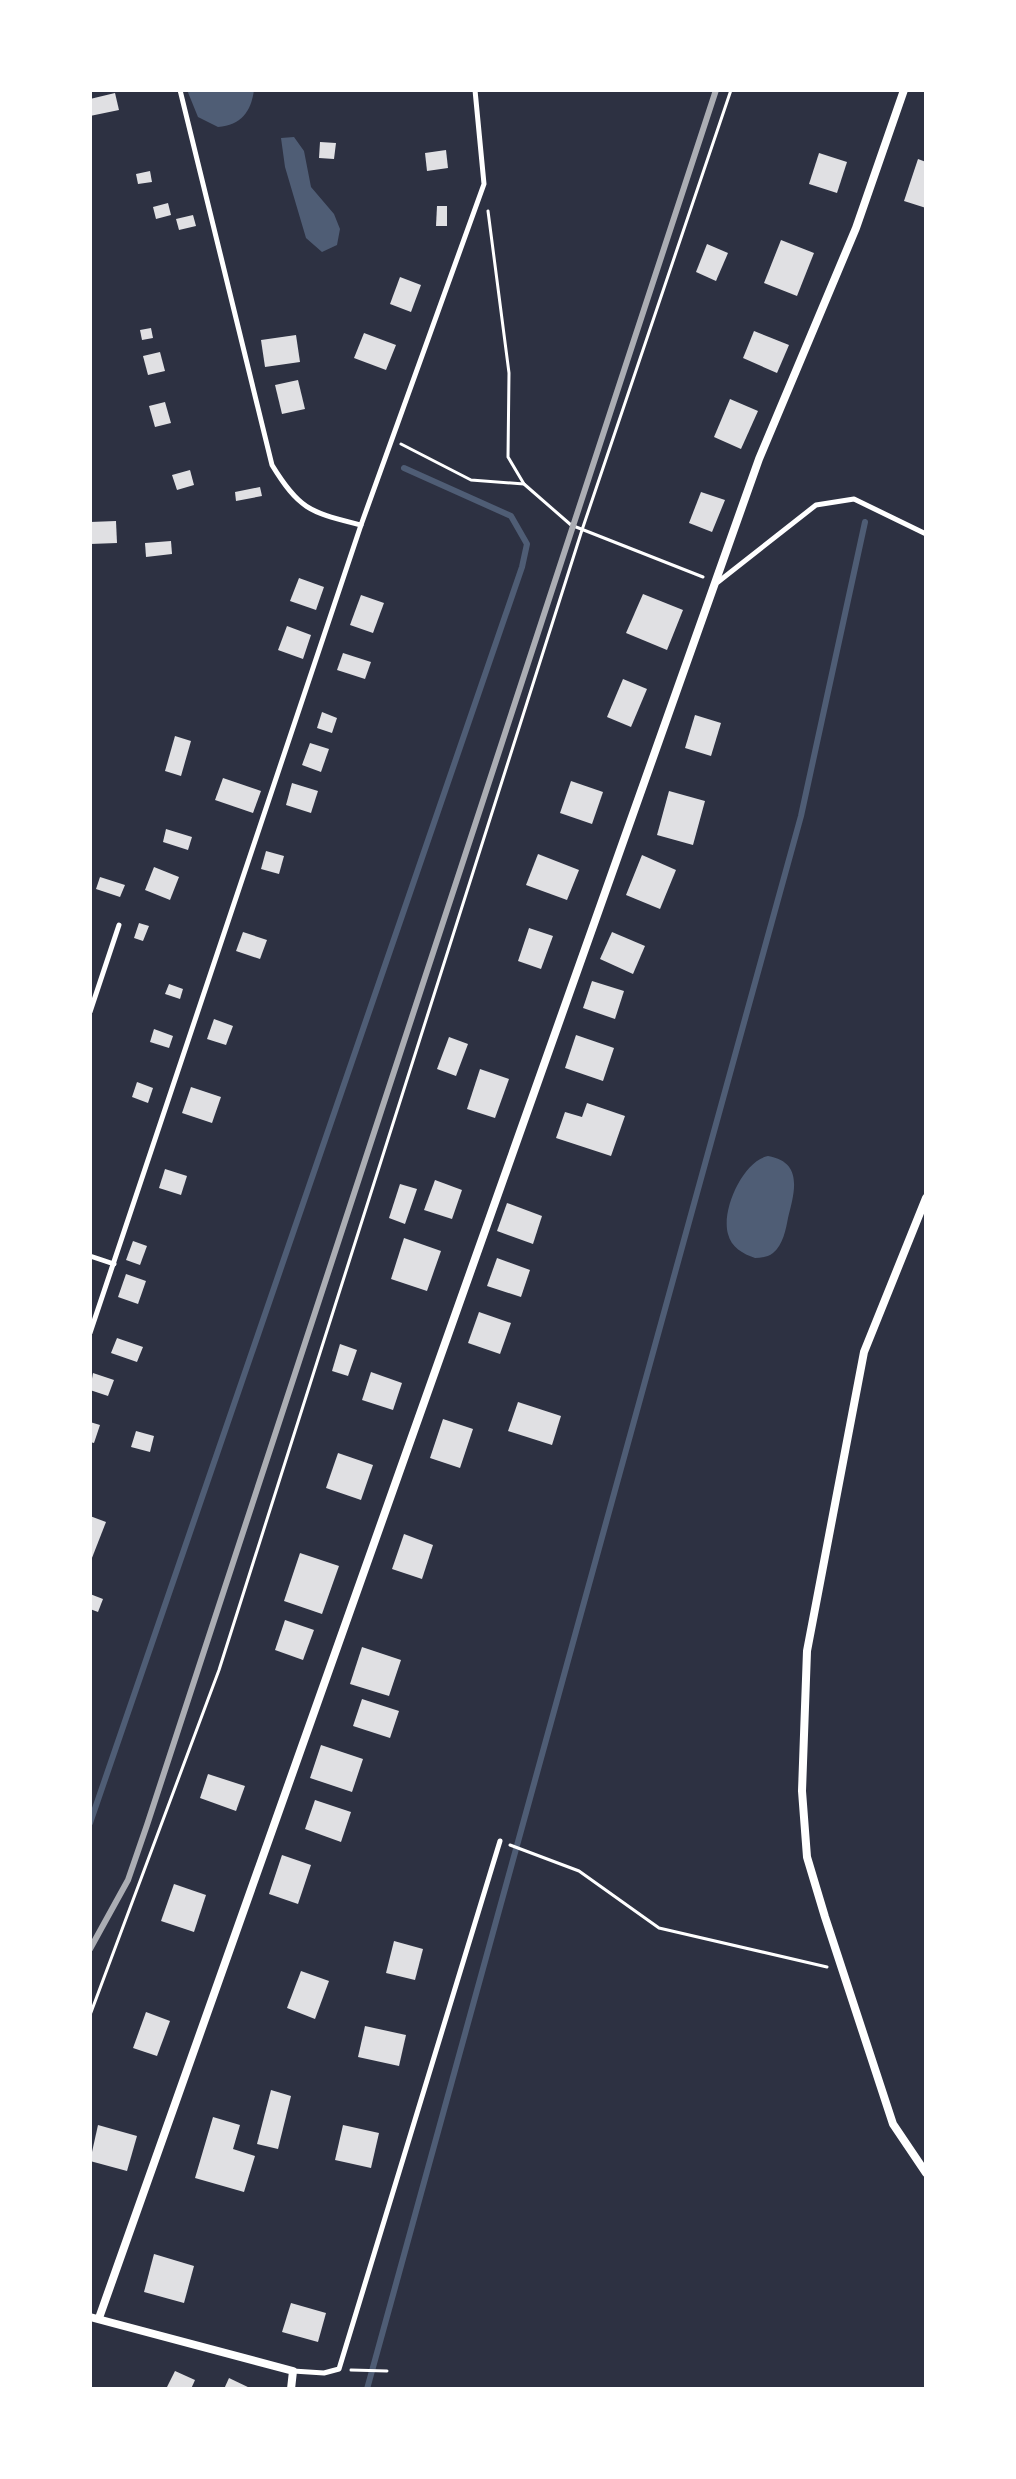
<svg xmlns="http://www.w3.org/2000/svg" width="1016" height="2479" viewBox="0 0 1016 2479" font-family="'DejaVu Sans',sans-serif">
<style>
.water{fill:#4f5d75}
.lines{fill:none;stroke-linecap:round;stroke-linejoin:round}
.stream{stroke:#4f5d75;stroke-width:6}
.building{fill:#e0e0e3}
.path{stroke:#fff;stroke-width:3}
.service{stroke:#fff;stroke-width:5}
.minor{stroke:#fff;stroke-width:8}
.rail{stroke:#abadb3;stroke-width:6}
</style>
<rect width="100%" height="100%" fill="#2d3142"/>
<!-- water -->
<g class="water">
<path d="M187,90H254C251,112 241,125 218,127L198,117Z"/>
<polygon points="294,137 304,151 311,187 334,214 340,229 337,245 322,252 306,238 285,167 281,138"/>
<path d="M768,1156C803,1162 795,1191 788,1218C786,1229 783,1245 773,1253C768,1257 761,1258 755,1258C743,1254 731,1247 728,1234C721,1210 743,1161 768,1156Z"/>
</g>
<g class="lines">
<!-- stream -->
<g class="stream">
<polyline points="90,1823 522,567 527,544 511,516 404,468"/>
<polyline points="367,2389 801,816 865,522"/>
</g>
</g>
<!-- building -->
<g class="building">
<polygon points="115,93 119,110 90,116 90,99"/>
<polygon points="320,142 336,143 334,159 319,158"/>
<polygon points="446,150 448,168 427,171 425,153"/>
<polygon points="819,153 847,162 837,193 809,184"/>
<polygon points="918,159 926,162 926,208 904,201"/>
<polygon points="150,171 152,182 138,184 136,174"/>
<polygon points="168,203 171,215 156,219 153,207"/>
<polygon points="437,206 447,206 447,226 436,226"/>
<polygon points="193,215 196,226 179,230 176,219"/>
<polygon points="781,240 814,253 797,296 764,283"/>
<polygon points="707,244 728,253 716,281 696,272"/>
<polygon points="400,277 421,285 411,312 390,304"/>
<polygon points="151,328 153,338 142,340 140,330"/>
<polygon points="754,331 789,345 777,373 743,358"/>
<polygon points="364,333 396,345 386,370 354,358"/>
<polygon points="296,335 300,362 265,367 261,340"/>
<polygon points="160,352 165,371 148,375 143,356"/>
<polygon points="298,380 305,409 282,414 275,385"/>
<polygon points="730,399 758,411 741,449 714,437"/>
<polygon points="165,402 171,423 155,427 149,406"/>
<polygon points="190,470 194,485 177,490 172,475"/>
<polygon points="260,487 262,496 236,501 235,492"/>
<polygon points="701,492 725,500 712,532 689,523"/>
<polygon points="116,521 117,543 90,544 90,522"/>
<polygon points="171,541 172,554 146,557 145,543"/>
<polygon points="299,578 324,587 316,610 290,601"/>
<polygon points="643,594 683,610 667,650 626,633"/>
<polygon points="361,595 384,603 373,633 350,625"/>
<polygon points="287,626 311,635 303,659 278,650"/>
<polygon points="343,653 371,662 365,679 337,670"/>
<polygon points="623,679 647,689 631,727 607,717"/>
<polygon points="322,712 337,718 332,733 317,728"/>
<polygon points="695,715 721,723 711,756 685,748"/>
<polygon points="175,736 191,741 181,776 165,771"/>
<polygon points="310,743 329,749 321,772 302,765"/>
<polygon points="223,778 261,791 253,813 215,800"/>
<polygon points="571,781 603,792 592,824 560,813"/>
<polygon points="292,783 318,791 311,813 286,805"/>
<polygon points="669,791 705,801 693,845 657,835"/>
<polygon points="166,829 192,837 188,850 163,842"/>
<polygon points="266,851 284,856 279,874 261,869"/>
<polygon points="538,854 579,870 567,900 526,885"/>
<polygon points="642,855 676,870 660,909 626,895"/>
<polygon points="154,867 179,877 170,900 145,890"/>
<polygon points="100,877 125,885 120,897 96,889"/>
<polygon points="139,923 149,926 143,941 134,938"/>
<polygon points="529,928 553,936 541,969 518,961"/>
<polygon points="243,932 267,940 260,959 236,951"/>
<polygon points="612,932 645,946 633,974 600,959"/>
<polygon points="592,981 624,991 615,1019 583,1008"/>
<polygon points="169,984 183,989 180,999 165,994"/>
<polygon points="214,1019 233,1026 226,1045 207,1039"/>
<polygon points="154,1029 173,1036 169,1048 150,1042"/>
<polygon points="576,1035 614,1048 603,1081 565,1068"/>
<polygon points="449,1037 468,1044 456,1076 437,1069"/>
<polygon points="480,1069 509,1079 495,1118 467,1109"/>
<polygon points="137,1082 153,1088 148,1103 132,1097"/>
<polygon points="191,1087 221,1097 212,1123 182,1113"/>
<polygon points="587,1103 625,1116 611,1156 556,1138 565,1112 582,1117"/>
<polygon points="165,1169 187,1176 181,1195 159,1188"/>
<polygon points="435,1180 462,1190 452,1219 424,1210"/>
<polygon points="400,1184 417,1189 405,1224 389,1218"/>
<polygon points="507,1203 542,1216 533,1244 497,1231"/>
<polygon points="404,1238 441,1251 427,1291 391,1279"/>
<polygon points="133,1241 147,1246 140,1265 126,1260"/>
<polygon points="497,1258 530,1270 521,1297 487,1286"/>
<polygon points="126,1274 146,1281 138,1304 118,1297"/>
<polygon points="479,1312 511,1323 500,1354 468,1343"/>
<polygon points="117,1338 143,1347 137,1362 111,1353"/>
<polygon points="340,1344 357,1350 348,1376 332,1371"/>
<polygon points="371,1372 402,1383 393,1410 362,1400"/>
<polygon points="93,1373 114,1380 108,1396 90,1390"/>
<polygon points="518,1402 561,1416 552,1445 508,1431"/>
<polygon points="443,1419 473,1429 460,1468 430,1458"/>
<polygon points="90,1422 100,1425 94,1443 90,1442"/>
<polygon points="136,1431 154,1436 150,1452 131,1447"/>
<polygon points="338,1453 373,1465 361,1500 326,1488"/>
<polygon points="90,1516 106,1522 90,1563"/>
<polygon points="404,1534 433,1545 422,1579 392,1569"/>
<polygon points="300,1553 339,1566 322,1614 284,1601"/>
<polygon points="90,1594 103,1599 98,1612 90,1609"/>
<polygon points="285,1620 314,1630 303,1660 275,1650"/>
<polygon points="362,1647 401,1660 389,1696 350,1684"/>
<polygon points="362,1699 399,1711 390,1738 353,1726"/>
<polygon points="321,1745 363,1759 352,1792 310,1778"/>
<polygon points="208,1774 245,1786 236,1811 200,1798"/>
<polygon points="315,1800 351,1812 341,1842 305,1829"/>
<polygon points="282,1855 311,1865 298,1904 269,1894"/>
<polygon points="174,1884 206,1895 194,1932 161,1921"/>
<polygon points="394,1941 423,1949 415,1980 386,1973"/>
<polygon points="301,1971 329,1981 315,2019 287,2008"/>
<polygon points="146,2012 170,2021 157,2056 133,2048"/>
<polygon points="365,2026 406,2035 399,2066 358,2057"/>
<polygon points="271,2090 291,2096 278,2149 257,2144"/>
<polygon points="213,2117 240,2125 233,2149 255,2156 244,2192 195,2178"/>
<polygon points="98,2125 137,2136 127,2171 90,2161"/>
<polygon points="343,2125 379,2133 371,2168 335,2160"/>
<polygon points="154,2254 194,2266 184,2303 144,2292"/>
<polygon points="291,2303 326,2313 318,2342 282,2332"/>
<polygon points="175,2371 195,2380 191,2389 166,2389"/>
<polygon points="229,2378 252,2389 224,2389"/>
</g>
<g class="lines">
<!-- path -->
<g class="path">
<polyline points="488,211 509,373 508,457 524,484"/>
<polyline points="401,444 471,480 524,484 571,525 703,577"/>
<polyline points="510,1845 579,1871 659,1928 827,1967"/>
<polyline points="90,2015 219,1670 582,530 731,90"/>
<polyline points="351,2370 387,2371"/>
</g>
<!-- service -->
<g class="service">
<path d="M180,90L272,465C300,511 311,512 361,525"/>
<polyline points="718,582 816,505 854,499 926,534"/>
<polyline points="90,1012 119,925"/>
<polyline points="90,1256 114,1264"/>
<polyline points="90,1333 361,525 484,184 475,90"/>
<polyline points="293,2371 324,2373 339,2369 500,1841"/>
</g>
<!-- minor -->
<g class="minor">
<polyline points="926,1198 864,1352 807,1651 802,1791 807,1857 825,1917 893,2124 926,2173"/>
<polyline points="90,2317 293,2371 291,2389"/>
<polyline points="99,2318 759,459 856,228 904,90"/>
</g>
<!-- rail -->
<polyline class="rail" points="90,1949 128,1880 147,1825 716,90"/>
</g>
<!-- border -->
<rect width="1016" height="2479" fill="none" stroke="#ffffff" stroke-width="184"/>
</svg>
